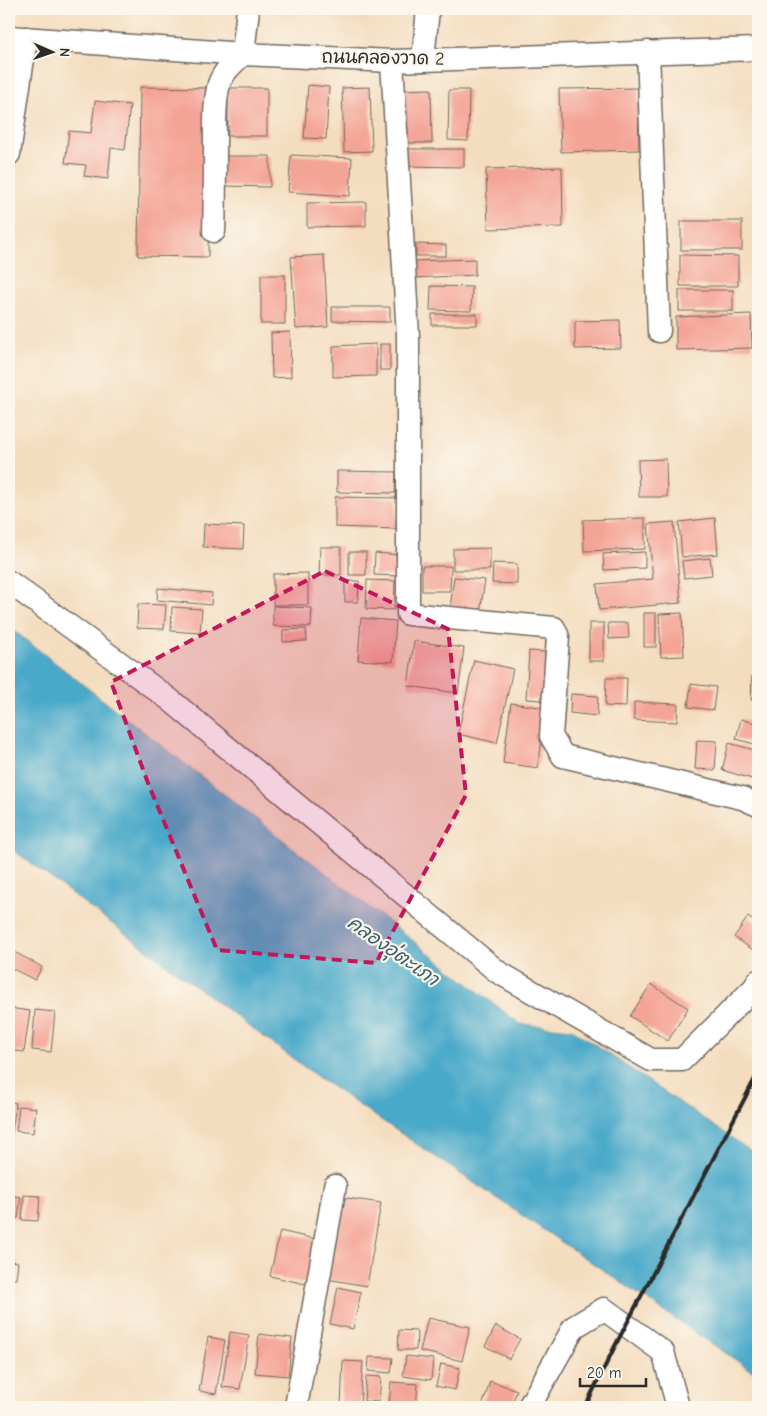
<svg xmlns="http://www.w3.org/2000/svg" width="767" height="1416" viewBox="0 0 767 1416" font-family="'Comic Neue','Playpen Sans Thai',sans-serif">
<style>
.water{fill:#4aa9c9;stroke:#3a6a7a}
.building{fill:#f4a496}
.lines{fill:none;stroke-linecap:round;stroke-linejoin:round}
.minor-casing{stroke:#71695f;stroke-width:25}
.minor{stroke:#fff;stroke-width:22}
.rail{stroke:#2b2b2b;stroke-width:4}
.marked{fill:#c2185b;fill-opacity:0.2;stroke:#c2185b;stroke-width:4;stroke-dasharray:10 6;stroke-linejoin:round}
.labels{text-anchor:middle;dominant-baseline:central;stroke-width:4.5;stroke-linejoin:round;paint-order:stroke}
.street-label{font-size:18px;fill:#2b2b2b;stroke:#fbf7ec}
.water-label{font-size:19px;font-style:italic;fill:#375d6a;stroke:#fbf7ec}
</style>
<rect width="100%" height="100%" fill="#fbf7ec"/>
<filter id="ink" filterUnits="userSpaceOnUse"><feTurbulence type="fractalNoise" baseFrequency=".02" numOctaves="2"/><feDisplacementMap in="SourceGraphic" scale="10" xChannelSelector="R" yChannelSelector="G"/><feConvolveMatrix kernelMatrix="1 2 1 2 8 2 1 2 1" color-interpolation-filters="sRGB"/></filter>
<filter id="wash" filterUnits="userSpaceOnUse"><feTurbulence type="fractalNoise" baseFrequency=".0096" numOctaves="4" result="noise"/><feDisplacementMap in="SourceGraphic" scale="20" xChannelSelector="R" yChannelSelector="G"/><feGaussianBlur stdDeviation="1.12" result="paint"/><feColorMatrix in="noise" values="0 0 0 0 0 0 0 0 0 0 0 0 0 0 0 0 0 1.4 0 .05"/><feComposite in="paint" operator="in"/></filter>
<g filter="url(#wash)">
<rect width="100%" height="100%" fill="#f4ddbf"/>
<!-- water -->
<polygon class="water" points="9,627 520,1024 572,1029 758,1156 758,1375 319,1078 9,847"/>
<g id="blocks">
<!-- building -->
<g class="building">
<polygon points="308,85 329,87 326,139 304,138"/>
<polygon points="140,87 210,88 208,257 138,256"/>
<polygon points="370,87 372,151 344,152 342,88"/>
<rect x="228" y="88" width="39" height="48"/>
<polygon points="638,88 639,150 561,152 559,89"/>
<polygon points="431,89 432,143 401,143 400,90"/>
<polygon points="449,90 469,90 468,141 448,140"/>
<polygon points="95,101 130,105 125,150 111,148 108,179 84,176 86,165 65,163 69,131 91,133"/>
<polygon points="403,149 464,149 464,167 403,166"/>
<polygon points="291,155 352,158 350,196 288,192"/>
<polygon points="222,156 270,156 270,187 222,186"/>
<polygon points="562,167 563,227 488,229 486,169"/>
<polygon points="366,202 366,226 307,227 307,203"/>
<rect x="681" y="221" width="61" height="29"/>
<polygon points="416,244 446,245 446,256 416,256"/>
<polygon points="324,255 328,327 296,329 291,257"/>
<polygon points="680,255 738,256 738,286 680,286"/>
<polygon points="475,259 475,275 413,278 413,261"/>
<rect x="261" y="275" width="24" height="49"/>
<polygon points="431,286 472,287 471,311 430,310"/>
<rect x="679" y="290" width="54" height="21"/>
<polygon points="332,307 390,307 390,322 332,321"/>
<rect x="432" y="314" width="45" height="11"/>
<polygon points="751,314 752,348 676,350 676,317"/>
<polygon points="620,320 621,348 575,349 575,321"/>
<polygon points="290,332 291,377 272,378 271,333"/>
<polygon points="376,344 376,376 333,377 333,346"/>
<rect x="380" y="344" width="10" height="26"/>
<polygon points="666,459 667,497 639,497 638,460"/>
<polygon points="337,471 396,472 395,493 337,492"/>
<polygon points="335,497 397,498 396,529 335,527"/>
<polygon points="645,518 645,549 584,551 583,520"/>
<polygon points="715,518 718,554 682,557 679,522"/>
<polygon points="674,522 681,603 599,610 597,584 653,579 648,524"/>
<polygon points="204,524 244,526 243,549 203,547"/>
<polygon points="320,547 341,547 341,575 319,575"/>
<polygon points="490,548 490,570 453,570 453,549"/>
<rect x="349" y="552" width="17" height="23"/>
<polygon points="645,552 645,568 604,570 603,554"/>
<polygon points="375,553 401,555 400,576 374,575"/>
<polygon points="710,558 712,575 684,578 682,561"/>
<polygon points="493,563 517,564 517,584 492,583"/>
<polygon points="422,566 451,566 450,591 422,591"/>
<polygon points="308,573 308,605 273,605 273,574"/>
<polygon points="454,577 485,580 480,613 450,609"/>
<polygon points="367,580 395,581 394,610 366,609"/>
<polygon points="345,581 359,581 358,602 345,602"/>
<polygon points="158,588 212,593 211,605 157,600"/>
<polygon points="138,604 166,605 164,629 137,628"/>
<polygon points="273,606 312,608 311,627 273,626"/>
<polygon points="172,607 202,609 200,633 171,631"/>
<rect x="644" y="613" width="12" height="34"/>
<polygon points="682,613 684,656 661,657 659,614"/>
<polygon points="361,618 396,621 393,662 358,660"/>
<rect x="589" y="623" width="15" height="38"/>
<polygon points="608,623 628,623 629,638 609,639"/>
<polygon points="306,629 307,641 283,642 283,630"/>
<polygon points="414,641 464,648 458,693 408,686"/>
<polygon points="529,651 561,653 558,701 526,699"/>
<polygon points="474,660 513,669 497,743 458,734"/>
<polygon points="752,676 758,676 758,701 751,700"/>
<polygon points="606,678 627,678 626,707 605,706"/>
<polygon points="691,684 716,687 713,710 688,707"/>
<polygon points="571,694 598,696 597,716 570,713"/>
<polygon points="634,702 678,704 677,722 634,720"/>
<polygon points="511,703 546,708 538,768 503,763"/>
<polygon points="741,719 758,724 758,745 736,739"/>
<polygon points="697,740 717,741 715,770 695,769"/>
<polygon points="729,743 758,751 758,758 752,779 722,770"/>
<polygon points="748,917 758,924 758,943 753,950 734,937"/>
<polygon points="9,949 42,967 35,980 9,967"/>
<polygon points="651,984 688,1008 668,1041 630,1016"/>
<polygon points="9,1008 30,1011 24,1052 9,1050"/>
<polygon points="35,1010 55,1012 51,1052 32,1050"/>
<polygon points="9,1102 16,1103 10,1148 9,1148"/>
<polygon points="19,1106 36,1108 33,1133 16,1131"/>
<polygon points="9,1195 21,1197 18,1218 9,1217"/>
<polygon points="24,1195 40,1196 38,1221 22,1220"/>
<polygon points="340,1197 381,1203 367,1286 327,1279"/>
<polygon points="280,1231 319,1240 310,1285 270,1276"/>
<polygon points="9,1261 18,1262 16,1279 9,1279"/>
<polygon points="338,1287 361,1292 353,1329 330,1324"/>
<polygon points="428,1318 470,1327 462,1361 420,1351"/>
<polygon points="496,1326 520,1339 509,1359 485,1346"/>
<polygon points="399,1330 417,1331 416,1350 398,1350"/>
<polygon points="230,1332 249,1335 240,1389 222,1387"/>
<polygon points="259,1334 292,1338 288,1376 255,1373"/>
<polygon points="208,1337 225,1340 216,1394 199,1391"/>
<polygon points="406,1356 433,1359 431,1380 403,1376"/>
<polygon points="369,1357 393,1358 391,1373 368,1371"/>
<polygon points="343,1361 363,1362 360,1406 341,1405"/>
<polygon points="441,1364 460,1368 455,1390 436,1386"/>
<polygon points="366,1376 381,1377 379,1402 364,1401"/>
<polygon points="490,1381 517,1390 511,1407 482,1407"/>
<polygon points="391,1382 418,1384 416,1407 389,1405"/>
</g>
</g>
</g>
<g filter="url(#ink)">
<use href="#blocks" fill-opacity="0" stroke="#71695f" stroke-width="1"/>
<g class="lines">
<defs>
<g id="minor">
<polyline points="9,37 243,54 392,61 758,49"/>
<polyline points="648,52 659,331"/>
<polyline points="423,60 428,9"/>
<polyline points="392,61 408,336 408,614 554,628 558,637 551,736 563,756 742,798 758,805"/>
<polyline points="9,154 26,38"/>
<path d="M214,231C215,202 215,172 215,142C215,124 214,103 219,84C223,72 233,63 243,54L248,9"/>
<polyline points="9,582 169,699 498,972 651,1060 682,1060 755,987 758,981"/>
<polyline points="296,1407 335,1186"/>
<polyline points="529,1407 574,1327 604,1309 663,1352 678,1407"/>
</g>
</defs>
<!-- minor casing -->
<use href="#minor" class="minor-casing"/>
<!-- minor -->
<use href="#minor" class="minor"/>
<!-- rail -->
<polyline class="rail" points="585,1407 615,1346 758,1073"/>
</g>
</g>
<!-- marked area -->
<path class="marked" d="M325,571L448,629L466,795L376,963L217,950L148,783L111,682Z"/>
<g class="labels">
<!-- street labels -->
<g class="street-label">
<text transform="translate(383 58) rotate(1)">ถนนคลองวาด 2</text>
</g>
<!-- water labels -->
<g class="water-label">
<text transform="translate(393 951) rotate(35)">คลองอุ่ตะเภา</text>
</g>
</g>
<!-- margin -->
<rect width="767" height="1416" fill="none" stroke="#fbf7ec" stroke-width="30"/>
<!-- north arrow -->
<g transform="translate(52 52) rotate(92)" stroke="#fbf7ec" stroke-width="4" paint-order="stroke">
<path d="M0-4L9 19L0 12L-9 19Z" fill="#2b2b2b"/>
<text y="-8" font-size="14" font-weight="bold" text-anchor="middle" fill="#2b2b2b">N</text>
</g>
<!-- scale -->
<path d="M580 1378v8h66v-8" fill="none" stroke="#2b2b2b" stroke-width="2.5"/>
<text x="587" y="1378" font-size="15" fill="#2b2b2b" stroke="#fbf7ec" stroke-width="4" paint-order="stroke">20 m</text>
</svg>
